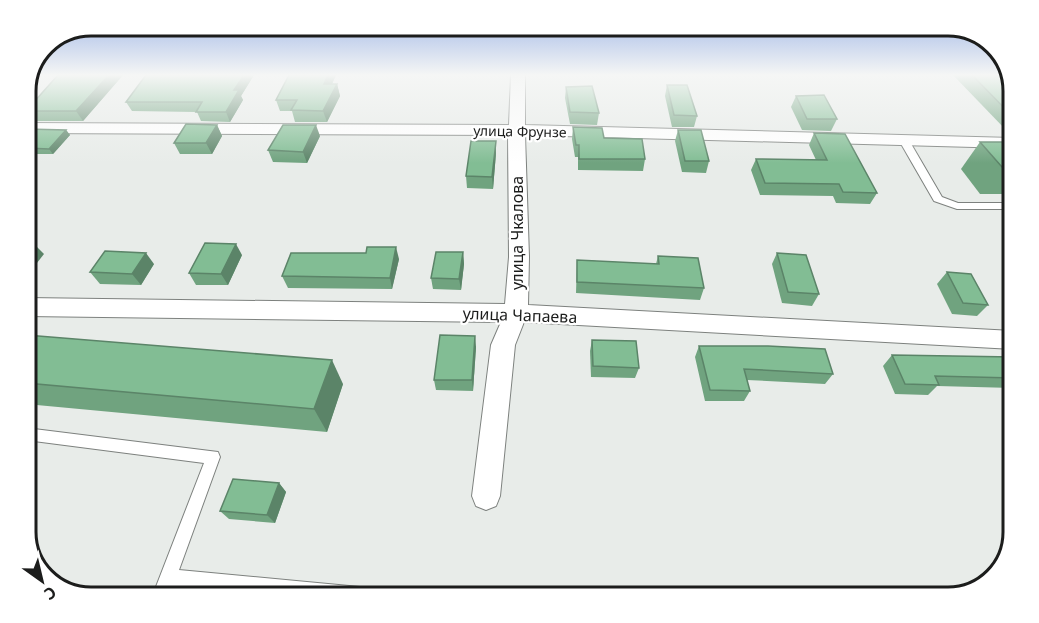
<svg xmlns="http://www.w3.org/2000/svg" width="1039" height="623" viewBox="0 0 1039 623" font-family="'Noto Sans',sans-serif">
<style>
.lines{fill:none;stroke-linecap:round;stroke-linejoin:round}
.lane-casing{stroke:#7d817e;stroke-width:2}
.street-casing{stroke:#7d817e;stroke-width:2}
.lane{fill:#fff;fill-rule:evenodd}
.street{fill:#fff;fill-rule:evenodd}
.wall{fill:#70a37f}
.shaded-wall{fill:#5b8468}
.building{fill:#82bd94;stroke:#5b8468;stroke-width:1.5}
.labels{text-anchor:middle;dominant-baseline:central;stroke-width:4.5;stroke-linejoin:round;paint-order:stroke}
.far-street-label{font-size:14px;fill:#1c1d1c;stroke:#fff}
.street-label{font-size:16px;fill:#1c1d1c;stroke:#fff}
.rim{fill:none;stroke:#1c1d1c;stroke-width:3}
</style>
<rect width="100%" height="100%" fill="#e8ece9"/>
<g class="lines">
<defs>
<g id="lane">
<polygon points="905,139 910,142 942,197 958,203 1013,203 1013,209 957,209 934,201 900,142"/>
<polygon points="26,428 218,452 220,457 179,570 381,589 387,591 389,597 297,597 173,586 168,597 152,597 204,463 26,440"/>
</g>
<polygon id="street" points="511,75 525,75 525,125 1013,138 1013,148 1011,148 525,135 529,257 528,305 1013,331 1013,349 524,322 515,345 500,496 496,506 486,510 476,506 472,496 491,345 501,322 26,316 26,298 505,304 509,257 508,135 26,133 26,123 509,125"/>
</defs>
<!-- lane casing -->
<use href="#lane" class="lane-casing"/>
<!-- street casing -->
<use href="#street" class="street-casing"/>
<!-- lane -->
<use href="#lane" class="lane"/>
<!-- street -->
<use href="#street" class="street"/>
</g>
<!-- wall -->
<g class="wall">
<polygon points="58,75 123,75 83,121 32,121 26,112 26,110"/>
<polygon points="146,75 254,75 241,96 243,100 230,122 201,121 197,112 132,111 126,102"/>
<polygon points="289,75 336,75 332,84 337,84 340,96 327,122 295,122 292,111 280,111 276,100"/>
<polygon points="953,75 1010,75 1013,87 1013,130 1006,130"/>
<polygon points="667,85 697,116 694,127 672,127 665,96"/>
<polygon points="566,87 599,113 597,125 570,124 565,98"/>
<polygon points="796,96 837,119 831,131 802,130 791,107"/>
<polygon points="217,125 222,136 212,154 180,154 174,143"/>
<polygon points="573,127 604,138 645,159 643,171 578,170 578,157 575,157 572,139"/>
<polygon points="26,129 66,130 70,135 53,154 26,154"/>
<polygon points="678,130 709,161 706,173 682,172 675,141"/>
<polygon points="814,133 877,193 870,204 836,203 833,196 760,195 751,170 756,159 816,160 809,145"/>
<polygon points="320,136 307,163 273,162 268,150"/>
<polygon points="496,141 496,153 493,189 467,188 466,176"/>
<polygon points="980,142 1013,142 1013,194 980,194 961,169"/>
<polygon points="463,252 464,264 461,290 433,289 431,278"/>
<polygon points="777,253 819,294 812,306 782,303 772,264"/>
<polygon points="242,255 228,285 196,285 189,273"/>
<polygon points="658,256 704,288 700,300 576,293 577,260 656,264"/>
<polygon points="399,259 392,289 288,288 282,276"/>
<polygon points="154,264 141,285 100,284 90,272"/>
<polygon points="947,272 988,305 977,316 952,314 937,284"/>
<polygon points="26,335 343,384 327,432 26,404"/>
<polygon points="592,340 639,368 635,378 591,377 590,351"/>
<polygon points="699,346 833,374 825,384 747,380 750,391 744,401 705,401 695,357"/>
<polygon points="476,347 473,391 436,390 434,380"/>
<polygon points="892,355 1013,357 1013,388 937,386 928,395 895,394 883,366"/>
<polygon points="279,483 286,492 275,523 229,519 220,511"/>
</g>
<!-- shaded-wall -->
<g class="shaded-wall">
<polygon points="109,75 123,75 83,121 76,111"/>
<polygon points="244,75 254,75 241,96 243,100 230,122 226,112 234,90"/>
<polygon points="328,75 336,75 327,95 324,84"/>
<polygon points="337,84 340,96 327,122 323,111"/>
<polygon points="217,125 222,136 212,154 206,143"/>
<polygon points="316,125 320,136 307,163 303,152"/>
<polygon points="66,130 70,135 53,154 49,149"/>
<polygon points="496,141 496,153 493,189 492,177"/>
<polygon points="33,243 44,254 26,277 26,252"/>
<polygon points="236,244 242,255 228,285 221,274"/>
<polygon points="396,247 399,259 392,289 390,278"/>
<polygon points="463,252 464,264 461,290 459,279"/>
<polygon points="146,253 154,264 141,285 132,274"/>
<polygon points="475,336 476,347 473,391 472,380"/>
<polygon points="332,360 343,384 327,432 314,409"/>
<polygon points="279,483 286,492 275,523 267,515"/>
</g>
<!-- building -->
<g class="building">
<polygon points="58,75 109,75 76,111 26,111"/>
<polygon points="146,75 244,75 234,90 239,90 226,112 196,112 202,102 126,102"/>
<polygon points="289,75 328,75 324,84 337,84 323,111 291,110 297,100 276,100"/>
<polygon points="972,75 1010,75 1013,87 1013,117"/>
<polygon points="667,85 687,85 697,116 674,115"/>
<polygon points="592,86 599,113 570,112 566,87"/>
<polygon points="824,95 837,119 807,119 796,96"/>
<polygon points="186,124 217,125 206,143 174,143"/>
<polygon points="283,125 316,125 303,152 268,150"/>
<polygon points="573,127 602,128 604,138 642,139 645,159 579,159 579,145 576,145"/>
<polygon points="26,129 66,130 49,149 26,148"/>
<polygon points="678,130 701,130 709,161 685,161"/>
<polygon points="814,133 845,134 877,193 843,192 839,184 765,183 756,159 827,160"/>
<polygon points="471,141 496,141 492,177 466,176"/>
<polygon points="980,142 1013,142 1013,167 1002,167"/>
<polygon points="26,243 33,243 26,252"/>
<polygon points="205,243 236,244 221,274 189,273"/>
<polygon points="367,247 396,247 390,278 282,276 291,253 366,253"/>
<polygon points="105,251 146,253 132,274 90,272"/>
<polygon points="436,252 463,252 459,279 431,278"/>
<polygon points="777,253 806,255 819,294 788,292"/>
<polygon points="658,256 698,258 704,288 577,282 577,260 659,264"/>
<polygon points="947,272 971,274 988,305 963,303"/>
<polygon points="26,335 332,360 314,409 26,383"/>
<polygon points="440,335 475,336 472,380 434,380"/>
<polygon points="592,340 636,341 639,368 593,366"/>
<polygon points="699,346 768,346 825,349 833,374 744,369 750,391 710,390"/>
<polygon points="892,355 1013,357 1013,378 935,376 939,385 905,384"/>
<polygon points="233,479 279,483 267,515 220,511"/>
</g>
<!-- sky -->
<linearGradient id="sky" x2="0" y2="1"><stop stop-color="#93ade4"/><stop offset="0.46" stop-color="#f5f6f5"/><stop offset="1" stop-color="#f5f6f5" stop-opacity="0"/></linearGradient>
<rect width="1039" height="163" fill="url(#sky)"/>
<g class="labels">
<!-- far-street labels -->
<g class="far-street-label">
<text transform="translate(520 131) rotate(1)">улица Фрунзе</text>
</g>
<!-- street labels -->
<g class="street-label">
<text transform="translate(517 233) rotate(-90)">улица Чкалова</text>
<text transform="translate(520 315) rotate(2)">улица Чапаева</text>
</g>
</g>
<!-- crop -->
<path d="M0 0H1039V623H0ZM91 36H948A55 55 0 0 1 1003 91V532A55 55 0 0 1 948 587H91A55 55 0 0 1 36 532V91A55 55 0 0 1 91 36Z" fill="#fff" fill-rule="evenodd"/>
<path class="rim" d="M91 36H948A55 55 0 0 1 1003 91V532A55 55 0 0 1 948 587H91A55 55 0 0 1 36 532V91A55 55 0 0 1 91 36Z"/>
<!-- north arrow -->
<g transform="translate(42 581) rotate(146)" stroke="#ffffff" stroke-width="4.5" paint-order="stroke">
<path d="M0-4.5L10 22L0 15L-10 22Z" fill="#1c1d1c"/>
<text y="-9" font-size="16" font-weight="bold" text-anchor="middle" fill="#1c1d1c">С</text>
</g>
</svg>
